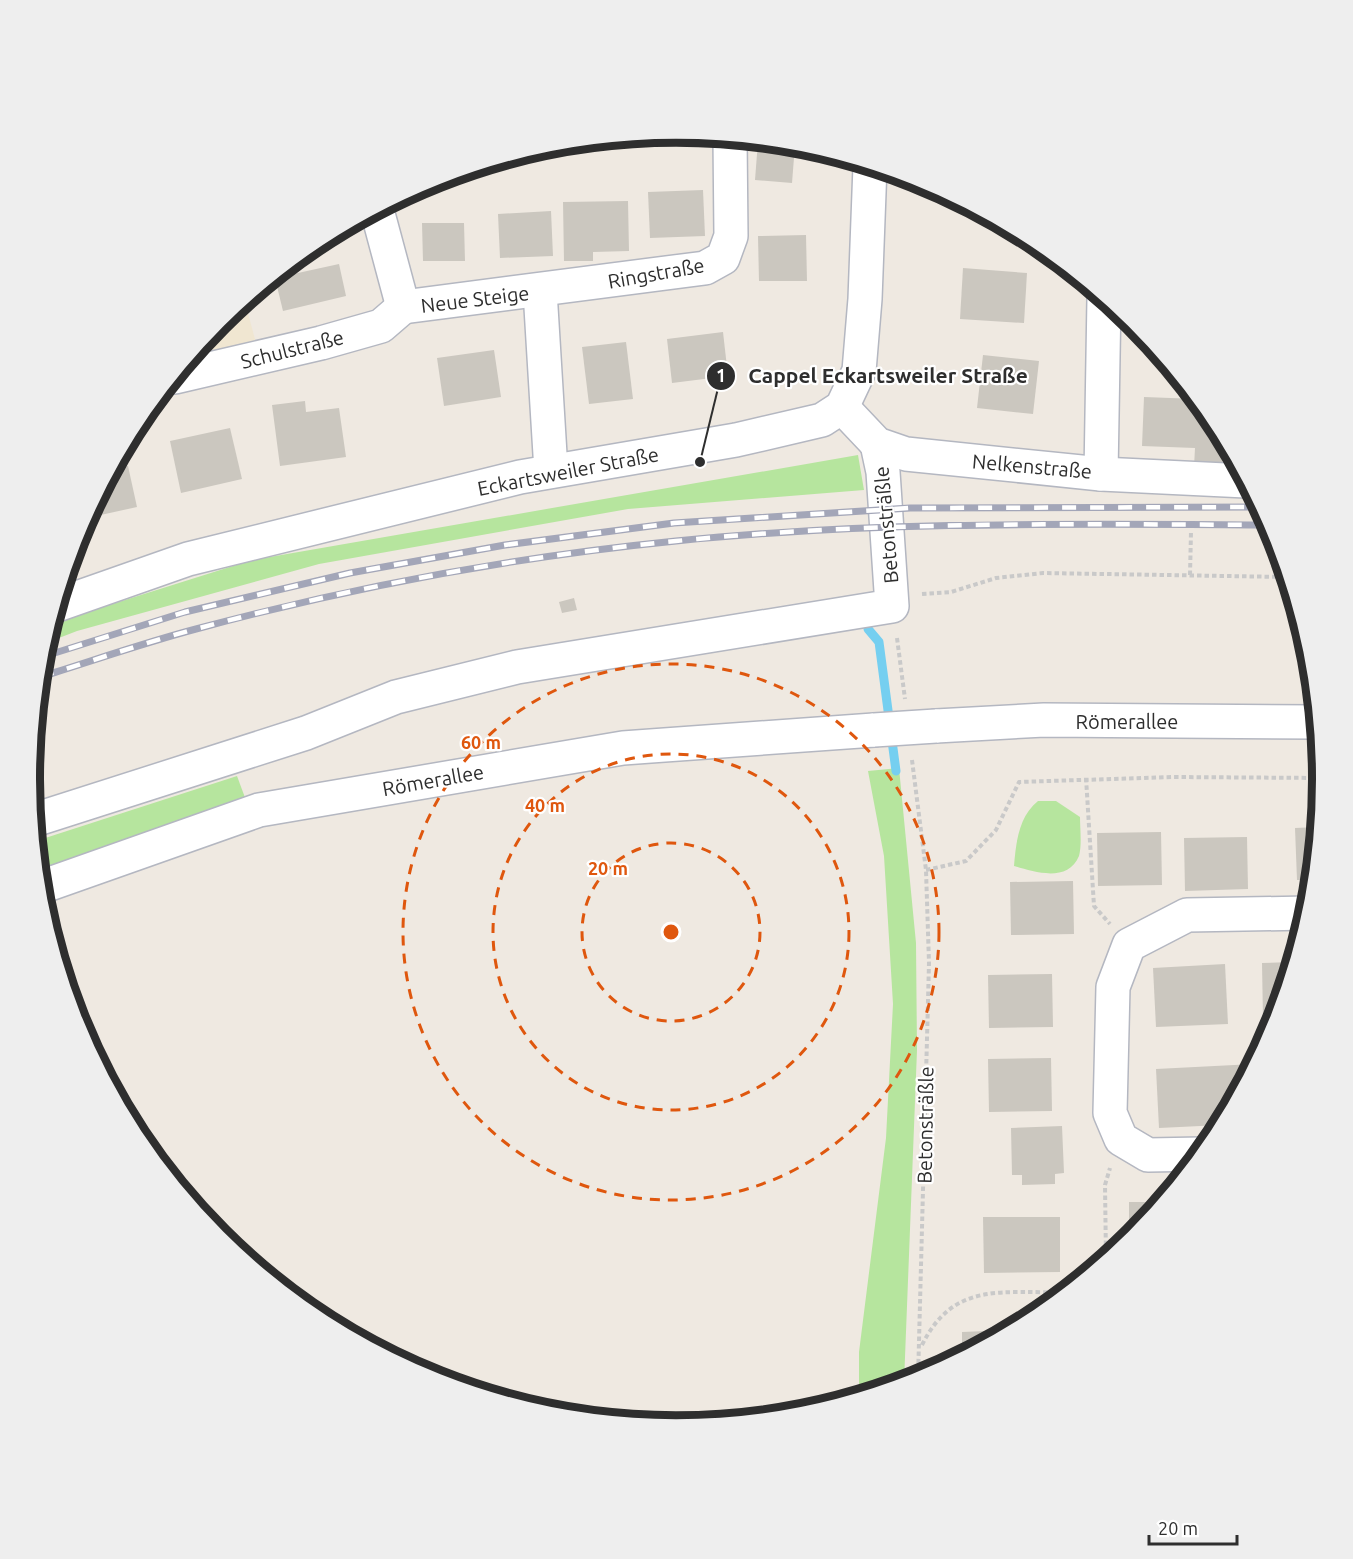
<svg xmlns="http://www.w3.org/2000/svg" width="1353" height="1559" viewBox="0 0 1353 1559" font-family="Ubuntu,sans-serif">
<style>
.education{fill:#f0e6d1}
.green{fill:#b6e59e}
.lines{fill:none;stroke-linecap:round;stroke-linejoin:round}
.stream{stroke:#75cff0;stroke-width:9}
.building{fill:#cbc7bf}
.minor-casing{stroke:#b4b7c1;stroke-width:36}
.path{stroke:#c9c9c9;stroke-width:4;stroke-dasharray:4.5 3;stroke-linecap:butt}
.minor{stroke:#fff;stroke-width:33}
.rail-casing{stroke:#a3a6b8;stroke-width:7}
.rail{stroke:#fff;stroke-width:4.5;stroke-dasharray:14;stroke-linecap:butt}
.minor-bridge-casing{stroke:#b4b7c1;stroke-width:36;stroke-linecap:butt}
.minor-bridge{stroke:#fff;stroke-width:33}
.ring{fill:none;stroke:#df570e;stroke-width:3;stroke-dasharray:10 8}
.labels{text-anchor:middle;dominant-baseline:central;stroke-width:4.5;stroke-linejoin:round;paint-order:stroke}
.street-label{font-size:20px;fill:#2e2e2e;stroke:#fff}
.rim{fill:none;stroke:#2e2e2e;stroke-width:8}
.centre{fill:#df570e;stroke:#fff;stroke-width:3}
.ring-label{font-size:18px;text-anchor:middle;font-weight:bold;fill:#df570e;stroke:#fff;stroke-width:4.5;stroke-linejoin:round;paint-order:stroke}
.leader{fill:none;stroke:#2e2e2e;stroke-width:2}
.callout-dot{fill:#2e2e2e;stroke:#fff;stroke-width:2}
.mark-label{font-size:18px;text-anchor:middle;font-weight:bold;fill:#fff}
.callout-label{font-size:21px;text-anchor:middle;font-weight:bold;fill:#2e2e2e;stroke:#fff;stroke-width:4.5;stroke-linejoin:round;paint-order:stroke}
</style>
<rect width="100%" height="100%" fill="#efe9e1"/>
<!-- education -->
<polygon class="education" points="245,302 256,343 189,359 220,322"/>
<!-- green -->
<g class="green">
<polygon points="858,455 864,490 628,509 319,564 77,631 46,643 52,623 252,560"/>
<polygon points="899,768 916,943 917,1050 904,1383 859,1397 859,1352 886,1138 893,1004 884,856 868,771"/>
<polygon points="237,776 247,803 40,883 36,841"/>
<path d="M1038,801H1056L1080,817C1080,828 1082,845 1079,856C1068,883 1034,872 1014,866C1016,842 1019,816 1038,801Z"/>
</g>
<g class="lines">
<!-- stream -->
<polyline class="stream" points="868,629 879,642 896,771"/>
</g>
<!-- building -->
<g class="building">
<polygon points="758,141 795,145 792,183 755,180"/>
<polygon points="703,190 705,236 650,238 648,192"/>
<polygon points="954,198 967,205 981,212 953,210"/>
<polygon points="628,201 629,251 593,252 593,261 564,261 563,202"/>
<polygon points="551,211 553,256 500,258 498,214"/>
<polygon points="422,223 464,223 465,261 423,261"/>
<polygon points="806,235 807,281 759,281 758,236"/>
<polygon points="339,264 346,296 283,311 275,278"/>
<polygon points="963,268 1027,273 1024,323 960,319"/>
<polygon points="723,332 728,376 672,383 667,339"/>
<polygon points="626,342 633,399 589,404 582,347"/>
<polygon points="494,350 501,397 444,406 437,358"/>
<polygon points="983,355 1039,361 1033,414 977,408"/>
<polygon points="1144,397 1197,399 1204,409 1204,426 1218,427 1224,438 1222,468 1194,467 1195,448 1142,446"/>
<polygon points="305,401 306,412 339,408 346,457 280,466 272,405"/>
<polygon points="230,428 242,479 181,493 170,441"/>
<polygon points="128,466 137,507 87,518 112,470"/>
<polygon points="574,598 577,610 562,613 559,602"/>
<polygon points="1318,827 1313,880 1297,880 1295,828"/>
<polygon points="1161,832 1162,885 1098,886 1097,833"/>
<polygon points="1247,837 1248,889 1185,891 1184,838"/>
<polygon points="1073,881 1074,934 1011,935 1010,882"/>
<polygon points="1293,962 1276,1018 1263,1019 1262,963"/>
<polygon points="1225,964 1228,1024 1156,1027 1153,968"/>
<polygon points="1052,974 1053,1027 989,1028 988,975"/>
<polygon points="1051,1058 1052,1111 989,1112 988,1059"/>
<polygon points="1254,1064 1221,1125 1159,1128 1156,1069"/>
<polygon points="1062,1126 1064,1173 1055,1174 1055,1184 1022,1185 1022,1175 1012,1175 1011,1128"/>
<polygon points="1129,1202 1162,1202 1129,1240"/>
<polygon points="983,1217 1060,1217 1060,1272 984,1273"/>
<polygon points="1011,1330 1004,1334 962,1356 962,1332"/>
</g>
<g class="lines">
<defs>
<g id="minor">
<polyline points="377,210 403,307"/>
<polyline points="540,291 551,471"/>
<polyline points="403,307 705,268 723,258 731,236 730,138"/>
<polyline points="175,377 321,343 381,326 403,307"/>
<polyline points="842,407 877,444 906,454 1101,474 1246,481"/>
<polyline points="1101,474 1104,298"/>
<polyline points="57,605 188,559 520,477 736,440 822,420 842,407 859,371 865,299 870,166"/>
<polyline points="936,726 1044,720 1317,722"/>
<polyline points="34,820 306,733 396,697 517,667 892,606 883,472 877,444"/>
<polyline points="41,887 259,810 623,748 874,730"/>
<polyline points="1202,1154 1148,1155 1121,1139 1110,1113 1113,987 1129,945 1187,915 1309,913"/>
</g>
</defs>
<!-- minor casing -->
<use href="#minor" class="minor-casing"/>
<!-- path -->
<g class="path">
<polyline points="1190,575 1191,532"/>
<polyline points="922,594 951,592 996,578 1043,573 1287,577"/>
<polyline points="897,638 905,699"/>
<polyline points="912,760 926,870 929,963 918,1379"/>
<polyline points="1086,778 1094,906 1110,924"/>
<polyline points="926,870 966,861 996,830 1019,782 1172,777 1323,778"/>
<polyline points="1106,1260 1105,1185 1110,1168"/>
<path d="M922,1345C954,1280 1004,1294 1066,1292"/>
</g>
<!-- minor -->
<use href="#minor" class="minor"/>
<defs>
<g id="rail">
<polyline points="42,657 185,612 350,573 505,545 674,523 910,508 1261,507"/>
<path d="M40,677C92,661 143,643 196,629C352,587 514,557 676,541C873,521 1072,524 1270,525"/>
</g>
</defs>
<!-- rail casing -->
<use href="#rail" class="rail-casing"/>
<!-- rail -->
<use href="#rail" class="rail"/>
<defs>
<polyline id="minor-bridge" points="874,730 936,726"/>
</defs>
<!-- minor-bridge casing -->
<use href="#minor-bridge" class="minor-bridge-casing"/>
<!-- minor-bridge -->
<use href="#minor-bridge" class="minor-bridge"/>
</g>
<!-- distance rings -->
<g class="ring">
<circle cx="671" cy="932" r="89"/>
<circle cx="671" cy="932" r="178"/>
<circle cx="671" cy="932" r="268"/>
</g>
<g class="labels">
<!-- street labels -->
<g class="street-label">
<text transform="translate(656 273) rotate(-10)">Ringstraße</text>
<text transform="translate(475 299) rotate(-7)">Neue Steige</text>
<text transform="translate(292 349) rotate(-14)">Schulstraße</text>
<text transform="translate(1032 466) rotate(5)">Nelkenstraße</text>
<text transform="translate(568 471) rotate(-11)">Eckartsweiler Straße</text>
<text transform="translate(886 525) rotate(-95)">Betonsträßle</text>
<text x="1127" y="721">Römerallee</text>
<text transform="translate(433 780) rotate(-10)">Römerallee</text>
<text transform="translate(925 1125) rotate(-89)">Betonsträßle</text>
</g>
</g>
<!-- crop -->
<path d="M0 0H1353V1559H0ZM40 779a636 636 0 1 1 1272 0a636 636 0 1 1-1272 0Z" fill="#eee" fill-rule="evenodd"/>
<path class="rim" d="M40 779a636 636 0 1 1 1272 0a636 636 0 1 1-1272 0Z"/>
<circle cx="671" cy="932" r="9" class="centre"/>
<g class="ring-label">
<text x="481" y="749">60 m</text>
<text x="545" y="812">40 m</text>
<text x="608" y="875">20 m</text>
</g>
<!-- callouts -->
<path class="leader" d="M700 462L721 376"/>
<g class="callout-dot">
<circle cx="700" cy="462" r="6"/>
<circle cx="721" cy="376" r="15"/>
</g>
<g class="mark-label">
<text x="721" y="382">1</text>
</g>
<g class="callout-label">
<text x="888" y="383">Cappel Eckartsweiler Straße</text>
</g>
<!-- scale -->
<path d="M1149 1535v9h88v-9" fill="none" stroke="#2e2e2e" stroke-width="3"/>
<text x="1158" y="1535" font-size="18" fill="#2e2e2e" stroke="#ffffff" stroke-width="4.5" paint-order="stroke">20 m</text>
</svg>
